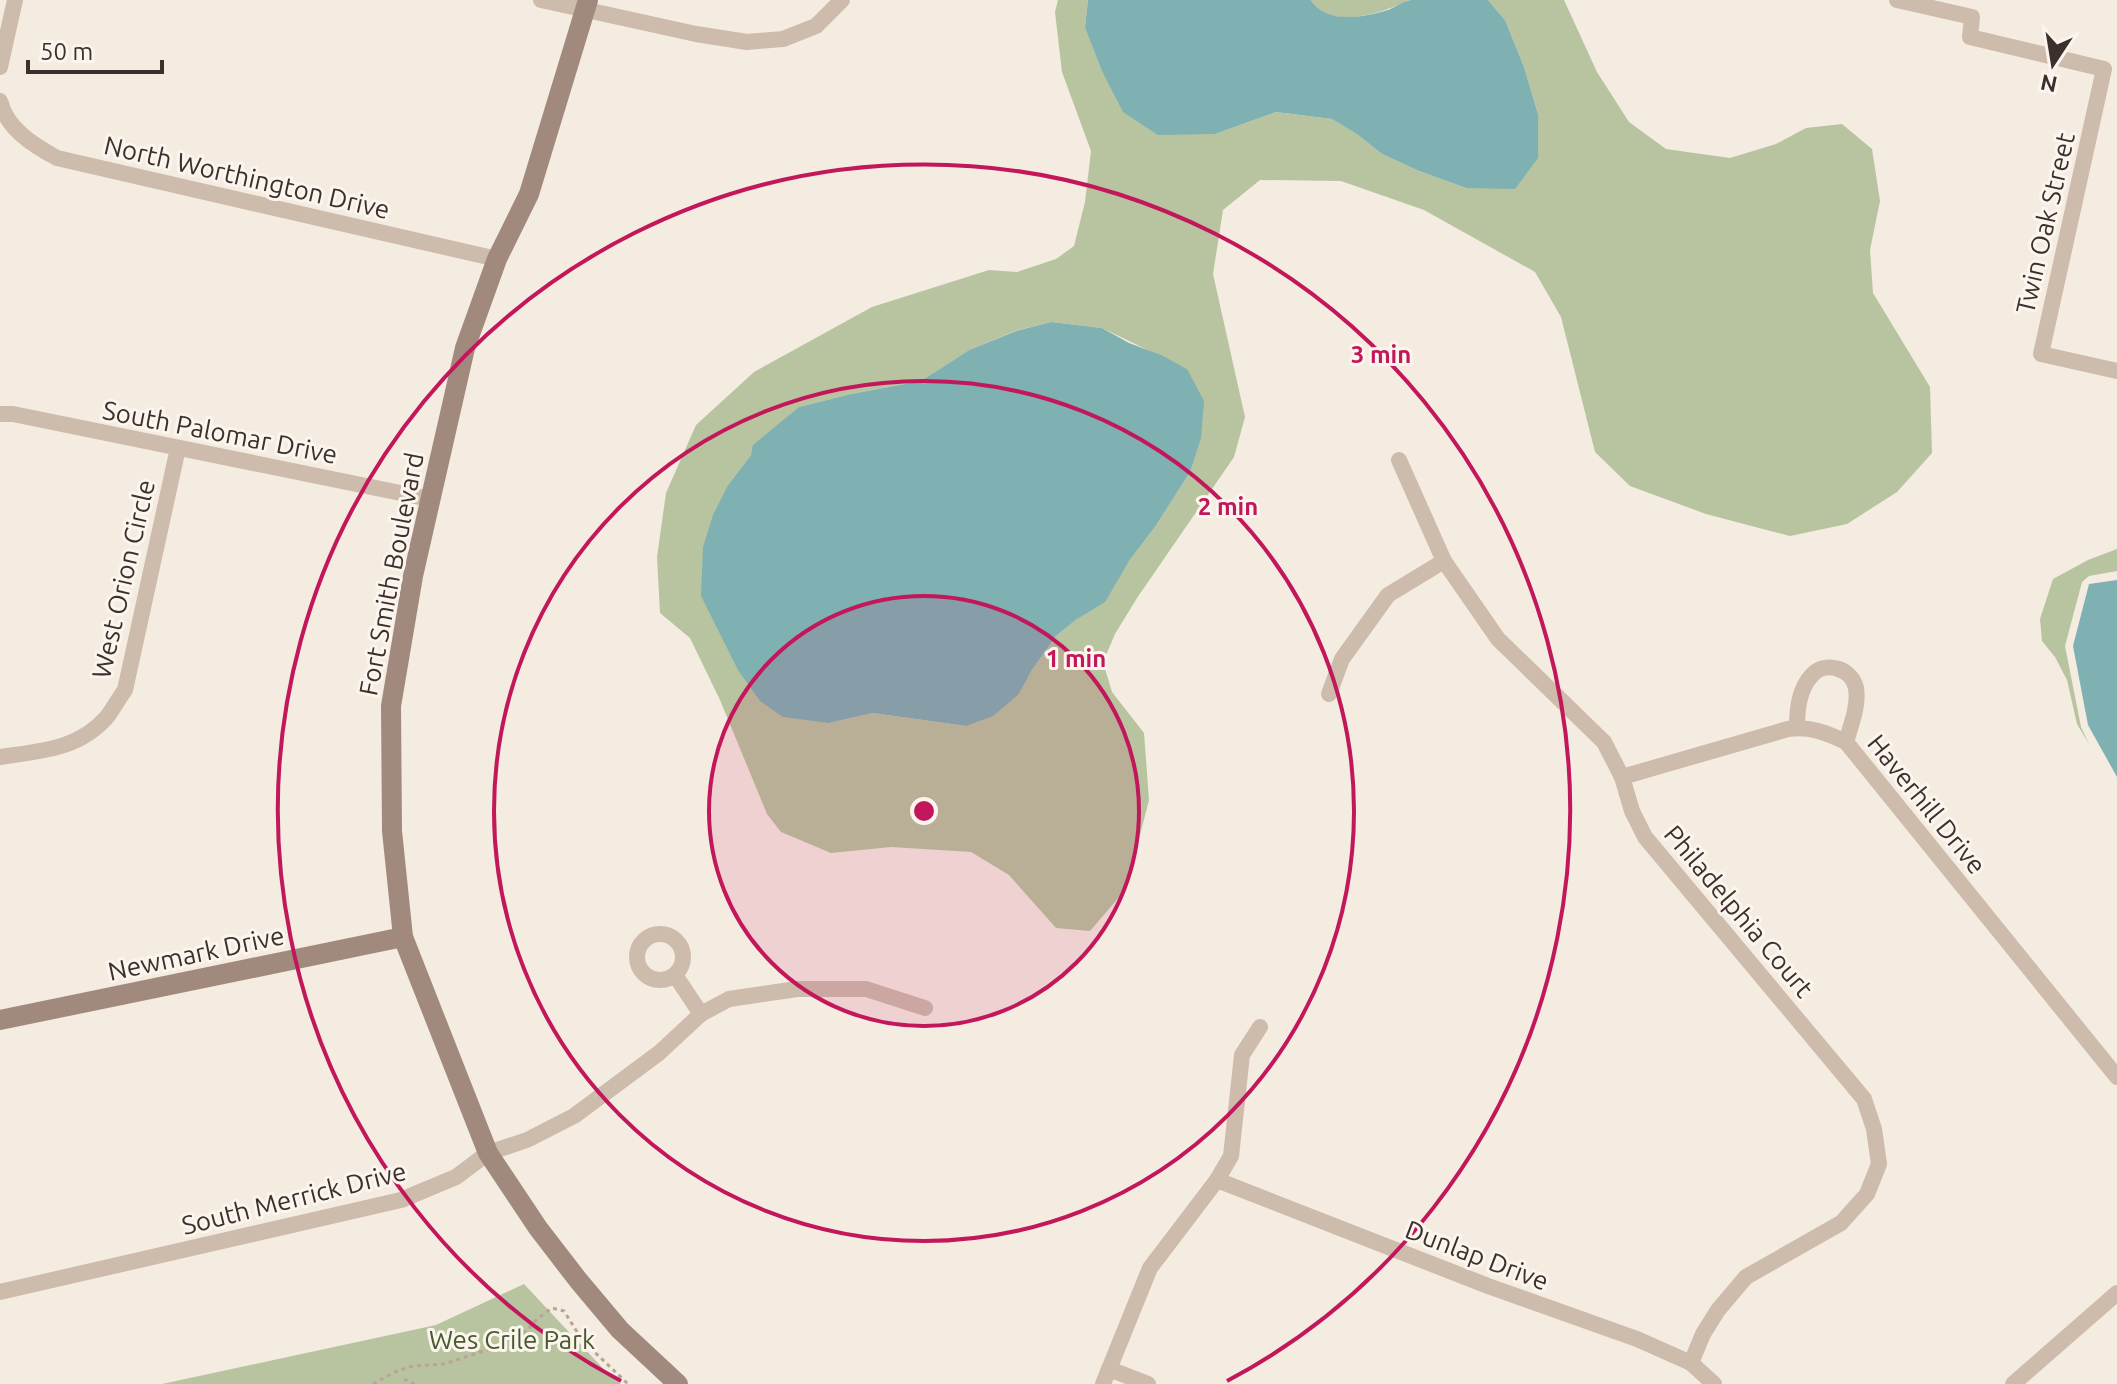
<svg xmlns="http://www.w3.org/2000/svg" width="2117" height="1384" viewBox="0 0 2117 1384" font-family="Ubuntu,sans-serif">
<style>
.green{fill:#b8c4a0;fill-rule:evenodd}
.water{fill:#7fb0b2}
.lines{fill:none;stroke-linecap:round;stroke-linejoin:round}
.path{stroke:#b9a596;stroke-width:3;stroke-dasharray:4 4;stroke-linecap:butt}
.street{stroke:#cdbbac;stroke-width:16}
.secondary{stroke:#a18a7d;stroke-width:20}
.ring{fill:none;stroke:#c2185b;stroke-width:4}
.labels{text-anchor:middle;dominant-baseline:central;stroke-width:6;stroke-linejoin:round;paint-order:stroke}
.street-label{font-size:26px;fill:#3b302b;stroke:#fbf5ee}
.park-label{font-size:26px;fill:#4a5a2e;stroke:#fbf5ee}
.centre{fill:#c2185b;stroke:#fbf5ee;stroke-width:4}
.ring-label{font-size:24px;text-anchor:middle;font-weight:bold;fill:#c2185b;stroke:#fbf5ee;stroke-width:6;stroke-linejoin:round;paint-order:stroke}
</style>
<rect width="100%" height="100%" fill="#f4ebe1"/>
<!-- green -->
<g class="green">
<path d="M1058,0H1088L1085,27L1215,134L1276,112L1332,119L1358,135L1382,154L1419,171L1466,188L1538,114L1524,67L1505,20L1488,0H1564L1597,72L1629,122L1666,149L1730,158L1776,144L1806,128L1842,124L1872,149L1880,201L1870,250L1873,293L1930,387L1932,453L1897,492L1847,524L1790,536L1706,514L1630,486L1595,452L1561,317L1535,272L1424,210L1341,181L1260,180L1223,210L1213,274L1245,417L1234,457L1137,598L1115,634L1103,662L1112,692L1144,733L1149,800L1126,889L1090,931L1056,928L1009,875L971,852L891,847L831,853L781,832L767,814L720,700L690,638L660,613L657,557L666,493L696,425L754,372L872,307L989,270L1017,272L1056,259L1074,246L1085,202L1091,151L1062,72L1055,12ZM1051,322L1102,328L1187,369L1190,472L1155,527L1129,561L1077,619L1056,636L1032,670L1019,694L966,726L873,713L829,723L728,485L751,455L779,425L799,407L851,394L921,381L969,350L1015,331Z"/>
<path d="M1311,0H1408C1384,13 1330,31 1311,0Z"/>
<polygon points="2117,549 2117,571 2089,576 2082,582 2065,646 2081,727 2089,744 2077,724 2067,680 2055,657 2042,641 2040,619 2053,579 2088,560"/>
<polygon points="524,1284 611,1377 621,1384 162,1384 436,1325"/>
</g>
<!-- water -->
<g class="water">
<path d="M1088,0H1311C1326,25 1365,17 1388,10C1396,7 1403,1 1411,0C1436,0 1463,0 1488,0L1505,20L1524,67L1538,114V158L1515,189L1466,188L1419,171L1382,154L1358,135L1332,119L1276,112L1215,134L1158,135L1123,112L1102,71L1085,27Z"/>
<polygon points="1051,322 1102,328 1129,343 1161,355 1187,369 1204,401 1201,438 1190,472 1155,527 1129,561 1105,602 1077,619 1056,636 1032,670 1019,694 993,716 966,726 873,713 829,723 783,717 760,701 738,670 701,596 703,547 713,515 728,485 751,455 753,445 799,407 851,394 921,381 969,350 1016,331"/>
<polygon points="2117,580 2117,777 2088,725 2073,646 2089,584"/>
</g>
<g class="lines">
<!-- path -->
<g class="path">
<polyline points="404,1379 414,1384"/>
<polyline points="373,1384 397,1371 413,1366 444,1364 508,1343 528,1329 538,1318 552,1308 564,1311 582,1340 628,1384"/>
</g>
<!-- street -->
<g class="street">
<polyline points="541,0 696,34 747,42 783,39 816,26 842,0"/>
<polyline points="1897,0 1972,17 1970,37 2104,69 2041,354 2117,371"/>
<polyline points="0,67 15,0"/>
<path d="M0,101C7,129 33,145 57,158L497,259"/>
<polyline points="0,414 13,414 430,499"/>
<polyline points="1399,460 1444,561 1498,639 1604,742 1622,777 1632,811 1645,837 1864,1099 1874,1129 1879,1164 1867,1194 1841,1223 1746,1277 1718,1310 1703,1334 1691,1363"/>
<polyline points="1329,694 1342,659 1388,595 1444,561"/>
<path d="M1797,728C1797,709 1799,689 1812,675C1826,660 1852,669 1856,688C1859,705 1851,725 1846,742"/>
<path d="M0,757C40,751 78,750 107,717C113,709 119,698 125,690L178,448"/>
<path d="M1622,777L1788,729C1810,726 1827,733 1846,742L2117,1077"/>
<circle cx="660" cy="957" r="23"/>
<polyline points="675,975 701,1014"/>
<polyline points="1217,1180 1488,1286 1637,1339 1691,1363 1714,1384"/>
<polyline points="0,1292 401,1200 456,1177 488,1153 527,1140 574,1116 659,1053 701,1014 729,999 797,989 866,989 925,1008"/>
<polyline points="1109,1369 1148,1384"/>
<polyline points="1103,1384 1150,1268 1217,1180 1231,1156 1242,1055 1260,1027"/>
<polyline points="2013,1384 2117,1293"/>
</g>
<!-- secondary -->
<g class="secondary">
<polyline points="588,0 529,194 497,259 465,348 413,576 391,706 392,831 403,937 488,1153 538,1228 578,1280 620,1330 678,1384"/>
<polyline points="0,1020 403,937"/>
</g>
</g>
<!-- distance rings -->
<circle cx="924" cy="811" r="215" fill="#c2185b" fill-opacity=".12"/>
<g class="ring">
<circle cx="924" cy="811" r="215"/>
<circle cx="924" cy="811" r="430"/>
<path d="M621 1381A646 646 0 1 1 1227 1381"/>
</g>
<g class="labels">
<!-- street labels -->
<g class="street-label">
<text transform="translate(247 177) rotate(13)">North Worthington Drive</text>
<text transform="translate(2045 223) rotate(-77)">Twin Oak Street</text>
<text transform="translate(220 432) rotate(11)">South Palomar Drive</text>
<text transform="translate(391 574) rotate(-79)">Fort Smith Boulevard</text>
<text transform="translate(123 579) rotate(-77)">West Orion Circle</text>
<text transform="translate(1927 804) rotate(51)">Haverhill Drive</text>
<text transform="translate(1739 911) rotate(50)">Philadelphia Court</text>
<text transform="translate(196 953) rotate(-12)">Newmark Drive</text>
<text transform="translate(294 1198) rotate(-14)">South Merrick Drive</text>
<text transform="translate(1477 1255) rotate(21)">Dunlap Drive</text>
</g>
<!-- park labels -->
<g class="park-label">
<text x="512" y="1339">Wes Crile Park</text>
</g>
</g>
<circle cx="924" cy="811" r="12" class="centre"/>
<g class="ring-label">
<text x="1381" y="363">3 min</text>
<text x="1228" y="515">2 min</text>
<text x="1076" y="667">1 min</text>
</g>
<!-- north arrow -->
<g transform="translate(2053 64) rotate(192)" stroke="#fbf5ee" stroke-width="6" paint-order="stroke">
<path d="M0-6L14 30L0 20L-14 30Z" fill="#3b302b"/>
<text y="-12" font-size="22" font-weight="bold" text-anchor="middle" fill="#3b302b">N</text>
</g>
<!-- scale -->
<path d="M28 60v12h134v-12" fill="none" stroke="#3b302b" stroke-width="4"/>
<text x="40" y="60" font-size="24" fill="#3b302b" stroke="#fbf5ee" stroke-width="6" paint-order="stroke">50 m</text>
</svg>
